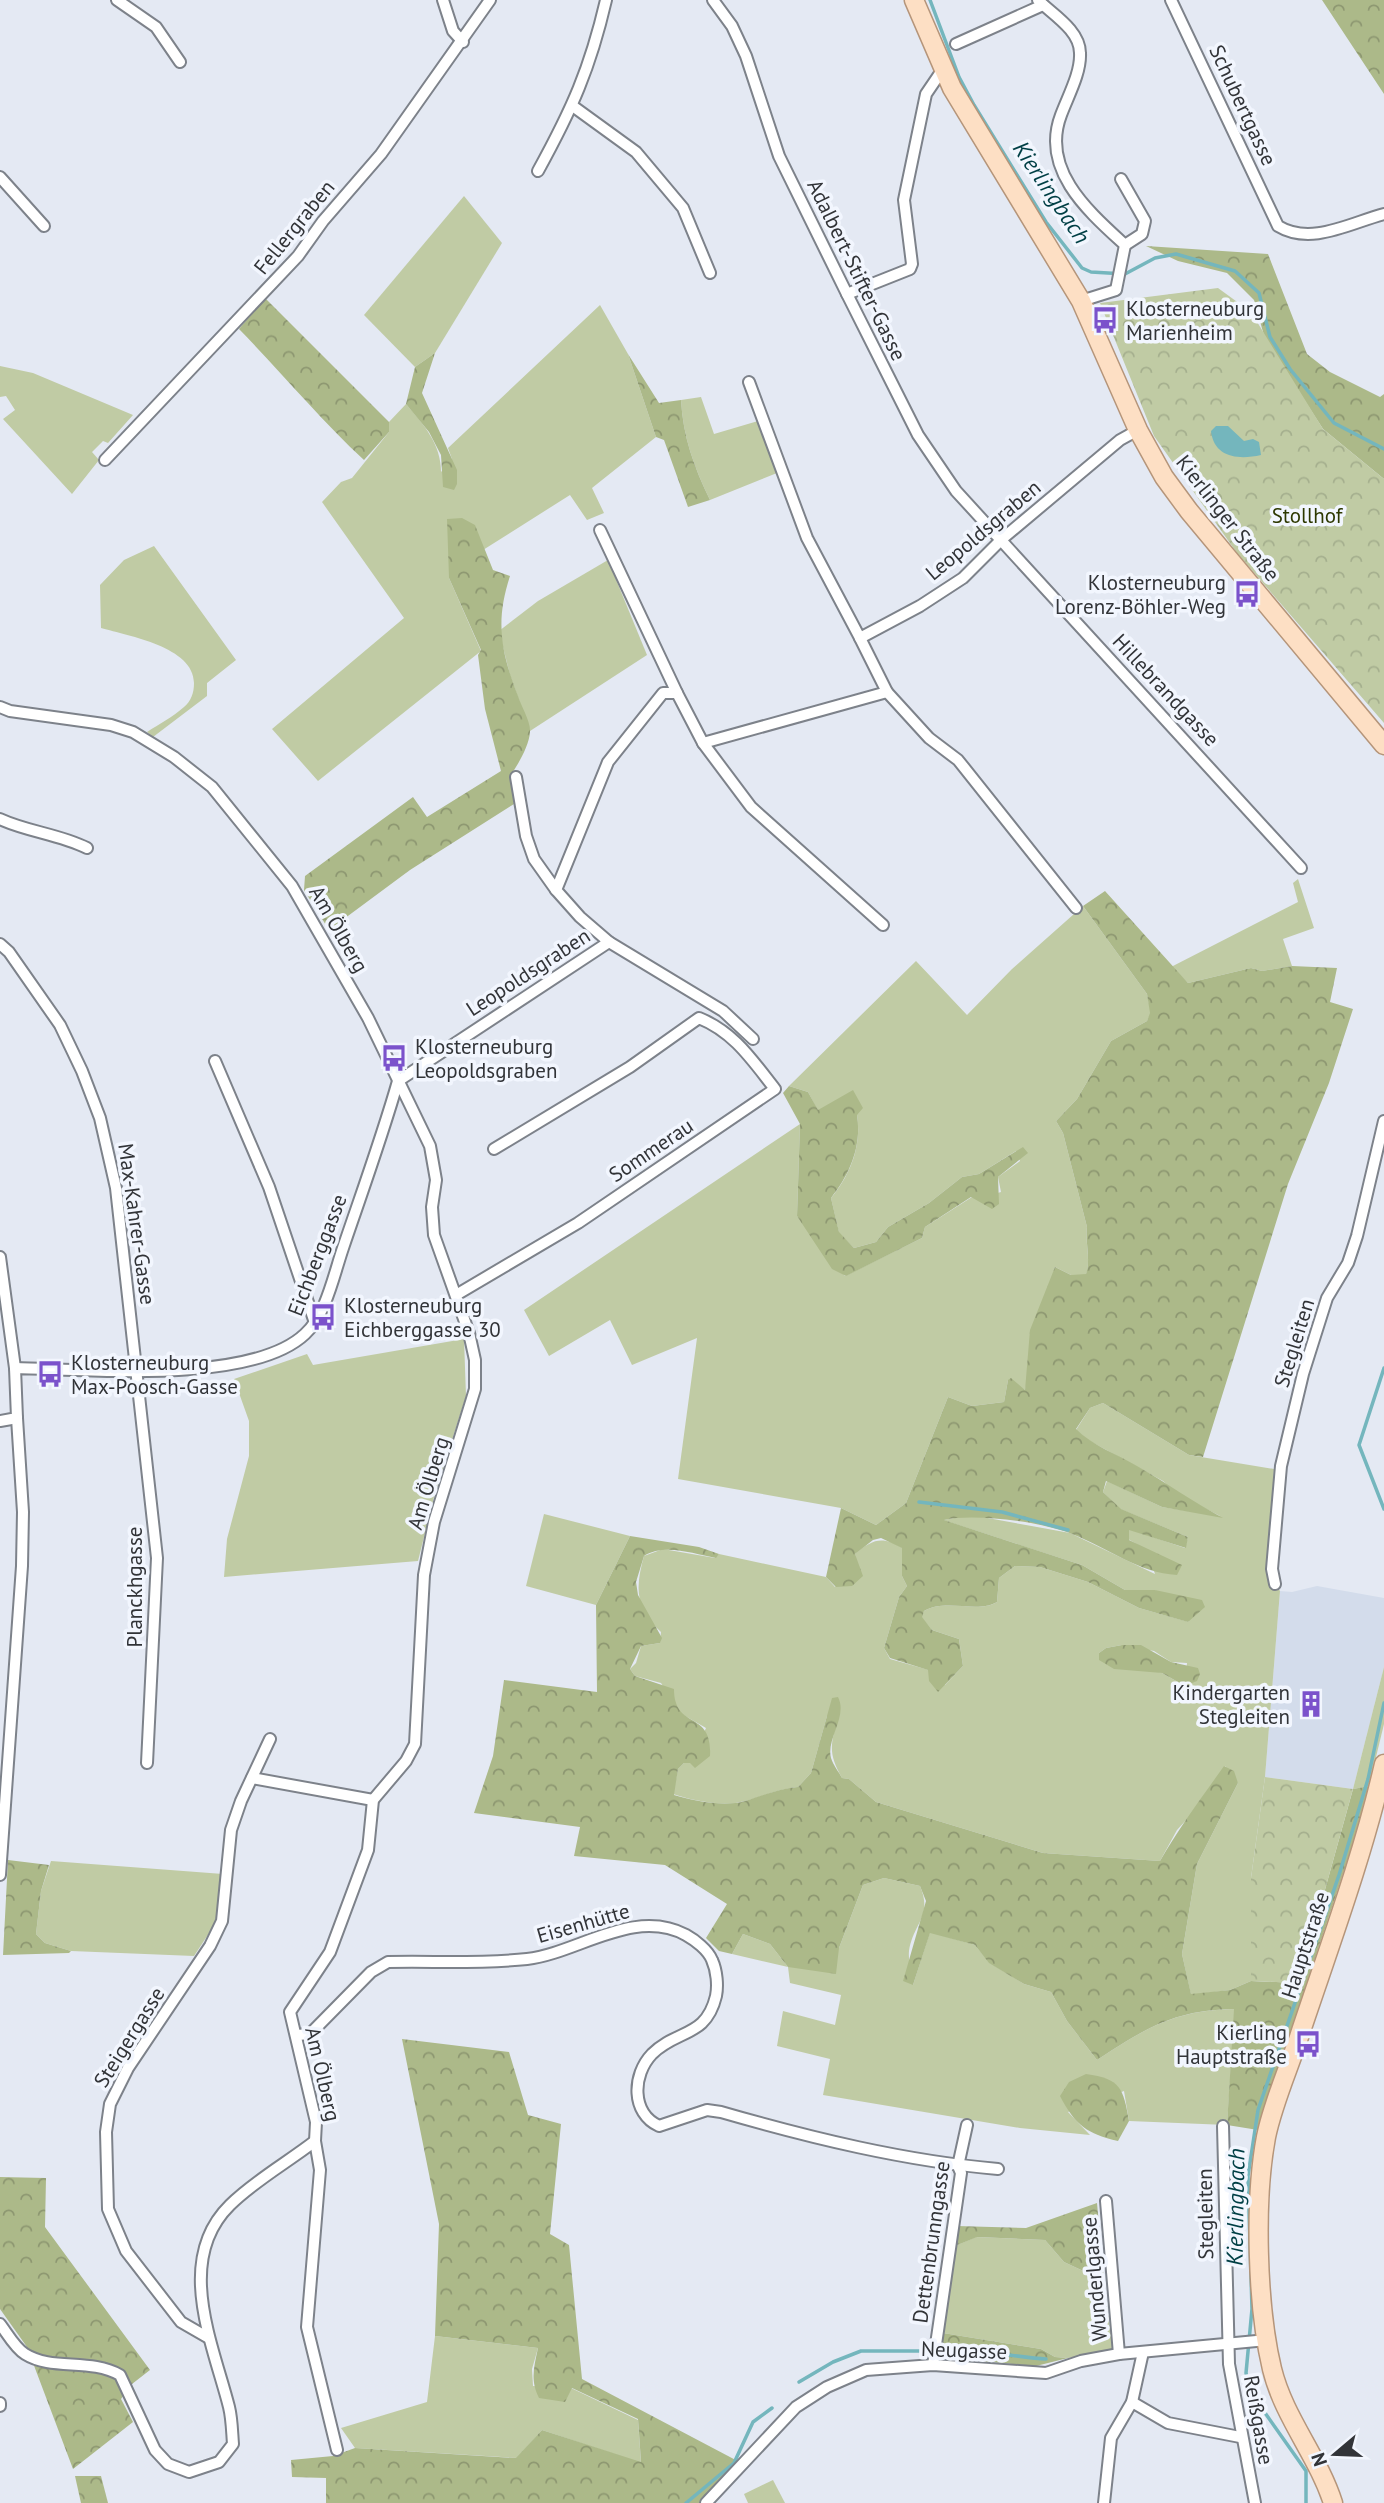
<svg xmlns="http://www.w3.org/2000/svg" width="1384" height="2503" viewBox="0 0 1384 2503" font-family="'PT Sans',sans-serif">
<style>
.built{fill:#d3dceb}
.grass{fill:#c0cba4;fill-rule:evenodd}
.forest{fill:url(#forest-crowns)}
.park{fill:url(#park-crowns)}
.water{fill:#74b6bd}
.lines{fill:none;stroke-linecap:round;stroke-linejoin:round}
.stream{stroke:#74b6bd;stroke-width:3.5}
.minor-casing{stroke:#7d828a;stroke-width:14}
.primary-casing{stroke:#b5957a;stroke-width:21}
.minor{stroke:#fff;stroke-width:10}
.primary{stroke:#fddfc4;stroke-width:18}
.labels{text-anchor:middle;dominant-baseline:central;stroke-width:7;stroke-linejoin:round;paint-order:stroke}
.street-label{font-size:21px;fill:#323438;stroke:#f2f6fe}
.poi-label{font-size:21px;fill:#323438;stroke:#f2f6fe;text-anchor:start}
.park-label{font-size:21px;fill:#2d3800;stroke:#f2f6fe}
.water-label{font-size:23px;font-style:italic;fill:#003f45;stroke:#f2f6fe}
</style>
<defs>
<pattern id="forest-crowns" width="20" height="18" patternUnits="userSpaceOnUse" patternTransform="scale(1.75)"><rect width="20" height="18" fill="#acb989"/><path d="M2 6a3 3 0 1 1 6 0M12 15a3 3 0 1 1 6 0" fill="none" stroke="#8d9771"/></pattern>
<pattern id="park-crowns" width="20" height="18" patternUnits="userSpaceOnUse" patternTransform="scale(1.75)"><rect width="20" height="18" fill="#c0cba4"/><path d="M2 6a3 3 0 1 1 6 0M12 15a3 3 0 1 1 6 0" fill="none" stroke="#a5af8e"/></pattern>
</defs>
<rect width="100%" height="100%" fill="#e4e9f3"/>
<!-- built -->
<polygon class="built" points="1317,1586 1384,1598 1384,1667 1353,1789 1265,1777 1280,1591 1292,1592"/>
<!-- grass -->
<g class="grass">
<polygon points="464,196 502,243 435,353 415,367 364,315"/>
<path d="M600,305L628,354L656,437L592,488L604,513L587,520L570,495L483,550L474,525L449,578L481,651L318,781L272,729L404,618L322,502L341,482L352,478L389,432V422L406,404C424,425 441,444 441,472L452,459L448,448Z"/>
<polygon points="0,366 33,373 133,415 108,443 103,441 92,452 99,460 72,494 3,419 15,410 6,396 0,397"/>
<path d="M701,397L714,434L758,421L777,473L710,500C694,467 683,437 681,400Z"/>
<path d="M154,546L236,660L207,683V696L153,737L147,732C159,724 173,717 184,707C191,701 194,693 194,683C194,647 129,636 101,628L100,585L124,560Z"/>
<polygon points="608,560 647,655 530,731 510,675 499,631 538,601"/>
<polygon points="1298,879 1314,928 1283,939 1292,966 1262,971 1251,968 1188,983 1171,967 1298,902 1293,883"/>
<path d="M1083,906L1147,994L1151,1013L1147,1021L1111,1041L1077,1099L1056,1121L1063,1133L1087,1227C1085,1244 1091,1259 1086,1275H1071L1055,1267L1025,1390L1008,1380L1004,1402L972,1406L948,1397L906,1503L876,1525L841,1508L678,1479L697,1338L632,1365L610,1320L549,1356L524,1310L800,1124L797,1216L845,1276L922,1238L925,1227L972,1197L977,1199L1001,1192L998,1177L1020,1161L1016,1151L979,1174L962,1177L929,1203L888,1227L876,1242L854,1248L839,1233L831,1198C850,1175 862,1146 857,1115L818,1111L808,1092L789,1086L916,961L967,1015L1012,969Z"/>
<polygon points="464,1339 466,1396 435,1493 418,1561 224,1577 227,1539 249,1456 249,1421 234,1379 307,1354 313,1365"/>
<path d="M1103,1403L1189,1455L1274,1469L1267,1573L1280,1591L1265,1777L1251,1878V1981L1230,1990L1191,1995L1182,1954L1197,1864L1238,1783L1225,1766L1198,1807L1177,1830L1160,1861L1043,1853L876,1802L849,1779L842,1778C827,1752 831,1743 839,1715L827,1716L811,1773L798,1787C778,1789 764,1796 745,1801C725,1807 693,1801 673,1794L678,1769L684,1763H690L706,1728L680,1713L661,1683L635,1676L630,1669L636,1663L641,1646L660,1643L661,1632C635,1608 635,1588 644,1556L663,1549L715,1558L719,1554L826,1577L835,1587L856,1562L855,1554C873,1539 882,1536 903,1548L902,1576L907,1586L899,1597L884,1648L890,1659L929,1670L945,1685L963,1666L959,1639L932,1630L921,1617L924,1611C947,1598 978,1614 997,1602L999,1578L1015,1566L1040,1567L1088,1582L1139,1608L1189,1622L1155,1590H1125L1082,1565L943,1520L971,1515L1070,1533L1155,1574L1147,1550L1128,1539L1129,1529L1185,1548L1188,1537L1120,1509L1103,1492L1107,1481L1162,1507L1220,1516L1177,1494L1163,1481L1088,1440L1076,1430L1090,1408ZM1122,1645L1154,1651L1171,1662L1187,1663L1185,1686L1162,1673L1099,1653L1106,1648Z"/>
<polygon points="544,1514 630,1536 596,1605 526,1586"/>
<polygon points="1384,1667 1384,1724 1369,1786 1353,1789"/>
<polygon points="51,1861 223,1874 215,1924 194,1956 71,1951 45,1943 36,1934 41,1891"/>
<path d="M884,1878L920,1886C933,1916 913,1924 909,1951C908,1961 912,1975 913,1985L930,1932L975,1945L990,1963L1024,1984L1051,1992L1067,2021L1097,2060C1146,2028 1174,2010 1235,2009L1227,2125L1129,2121L1124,2091L1068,2112L1090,2135L1020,2128L823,2095L830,2059L777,2046L783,2011L835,2025L841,1995L790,1983L788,1967L732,1954L743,1934L770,1944L788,1967L839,1948L863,1885Z"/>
<polygon points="976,2237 1045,2240 1064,2262 1094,2276 1105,2293 1113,2350 1068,2358 1055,2357 1041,2349 943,2333 955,2246"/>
<polygon points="435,2336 538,2348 532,2369 533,2386 571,2388 638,2420 641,2463 542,2430 517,2458 355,2448 341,2428 427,2402"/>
<polygon points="773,2480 785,2503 748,2503 744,2494"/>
</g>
<!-- forest -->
<g class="forest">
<polygon points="1321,0 1384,0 1384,94 1322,0"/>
<polygon points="1146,246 1268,254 1307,354 1330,372 1380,397 1384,394 1384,479 1323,429 1265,339 1254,300 1227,273 1178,261"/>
<path d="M265,298L389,422V432L364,460C320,419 281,372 239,329Z"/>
<polygon points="435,353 422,393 457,470 457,484 454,490 443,487 441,455 429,432 406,404 415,367"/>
<path d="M628,354L659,403L681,400C683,437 694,467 710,500L688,507L664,440L656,437Z"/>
<path d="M462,518L475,525L493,570L510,576C495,622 501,652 518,696C521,706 531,722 530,732C529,746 518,765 510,776L514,804L410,870L329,930L304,890L305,876L413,797L427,817L501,771L485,709L478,655L481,650L449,578L447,519Z"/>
<path d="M1105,891L1188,983L1251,968L1262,971L1292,966L1337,968L1330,1002L1353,1009L1329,1083L1288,1184L1203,1457L1189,1455L1103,1403L1090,1408L1076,1429C1093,1446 1117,1454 1137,1466C1167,1483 1193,1502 1223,1518L1162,1507L1106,1481L1103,1492L1121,1509L1188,1537L1186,1548L1129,1530V1540L1182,1565L1177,1575C1139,1573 1108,1548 1072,1534C1043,1522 974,1513 944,1520L1082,1565L1125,1590H1155L1202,1600L1205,1607L1188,1622L1139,1608L1088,1582L1040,1567L1015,1566L999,1578L997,1602C977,1614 947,1598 924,1611L922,1617L932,1630L959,1639L963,1666L938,1692L929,1681L928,1670L890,1658L884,1648L899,1597L907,1586L902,1576V1548L881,1538L873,1540L855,1554L863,1576L852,1586L836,1587L826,1577L841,1508L876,1525L906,1503L948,1397L972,1406L1004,1402L1008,1380L1011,1378L1025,1390L1030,1330L1055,1267L1071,1275L1086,1274C1091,1259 1085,1243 1087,1227L1063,1133L1056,1121L1077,1099L1111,1041L1147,1021L1150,1013L1147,994L1083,906Z"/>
<path d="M789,1086L808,1092L818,1110L853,1090L863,1108L857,1115C862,1146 850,1174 831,1198L839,1232L854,1248L876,1242L888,1227L929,1203L962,1177L979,1174L1023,1147L1028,1153L998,1177L999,1204L992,1209L971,1197L925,1227L922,1238L846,1276L832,1269L797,1216L800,1124L783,1093Z"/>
<path d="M630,1536L699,1547L719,1554L716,1558C693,1554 665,1543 644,1556L636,1582L638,1595L662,1638L660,1643L641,1646L630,1669L635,1676L674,1689C674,1731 713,1709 710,1756L695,1768L690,1763H684L678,1769L674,1795C693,1801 725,1807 745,1801C764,1795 778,1789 798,1787L811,1773L832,1698L838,1697C848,1716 826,1739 831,1758C833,1765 839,1772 842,1778L849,1779L876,1802L1043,1853L1160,1861C1179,1828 1202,1797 1224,1766L1234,1771L1238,1783L1197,1864L1182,1954L1191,1994L1230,1990L1251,1981L1299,1983L1353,1789L1369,1786L1351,1850L1258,2130L1227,2125L1234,2009C1174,2010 1146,2028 1097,2060L1067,2021L1051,1992L1024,1984L989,1963L975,1945L930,1933L913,1985L903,1981L926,1901L920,1886L884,1878L863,1885L839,1948L836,1974L788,1967L770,1944L743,1934L732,1954L719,1951L706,1938L727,1904L665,1865L574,1856L580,1827L474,1813L493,1756L504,1680L597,1692L596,1605Z"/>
<polygon points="1122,1645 1141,1645 1171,1662 1198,1668 1200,1674 1197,1681 1185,1686 1162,1673 1114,1669 1099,1660 1099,1653 1106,1648"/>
<polygon points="8,1860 49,1865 41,1891 36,1934 45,1943 71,1951 69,1953 3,1955"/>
<path d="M402,2039L509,2052L528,2115L561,2124L550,2234L569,2245L582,2379L747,2466L714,2503H326V2478L292,2477L291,2460L333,2456L355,2448L516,2458L542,2430L641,2462L638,2419L572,2388L565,2402L539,2398C530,2380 534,2367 538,2348L435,2336L439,2224Z"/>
<path d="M1086,2074C1121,2079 1123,2088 1129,2121L1118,2141C1087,2134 1075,2125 1060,2096L1069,2082Z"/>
<polygon points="0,2177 46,2178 45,2227 150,2370 132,2384 121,2399 133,2422 73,2469 27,2347 0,2309"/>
<polygon points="1097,2203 1105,2293 1094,2276 1064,2262 1045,2240 977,2237 955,2246 957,2226 1026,2228"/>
<polygon points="943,2333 1041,2349 1055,2357 1068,2358 1036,2366 947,2358 941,2350"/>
<polygon points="75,2476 101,2476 108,2503 81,2503"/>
</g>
<!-- park -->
<g class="park">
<polygon points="1218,288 1251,312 1323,429 1384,479 1384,723 1237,553 1154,436 1100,303"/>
<polygon points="1265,1777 1353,1789 1299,1983 1251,1981 1251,1878"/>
</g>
<!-- water -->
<path class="water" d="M1216,426H1228L1244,441L1253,439L1259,442L1261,455C1239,460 1214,458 1211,431Z"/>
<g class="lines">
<!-- stream -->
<g class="stream">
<polyline points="930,0 959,77 974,105 1046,222 1082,268 1091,272 1125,274 1155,258 1176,254 1235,271 1259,293 1270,337 1290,369 1334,423 1384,449"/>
<polyline points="1384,1368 1359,1445 1384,1509"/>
<polyline points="919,1502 1002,1512 1068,1530"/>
<path d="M944,2352C964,2346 1020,2358 1046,2359"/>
<polyline points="799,2382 833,2362 861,2351 926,2351"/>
<polyline points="686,2503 734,2463 753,2422 772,2408"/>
<polyline points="1306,2503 1306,2471 1251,2393 1246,2373 1252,2309 1248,2176 1258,2110 1339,1875 1368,1779 1384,1703"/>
</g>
<defs>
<g id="minor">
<polyline points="117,0 156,27 180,62"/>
<polyline points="443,0 453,31 463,42"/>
<polyline points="713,0 732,26 746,56 779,156 847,294 918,435 956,491 1301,868"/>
<path d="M1038,0C1052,14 1080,30 1080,53C1081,73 1068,96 1061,115C1040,170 1089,212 1125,245L1116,290L1081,301"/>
<path d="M1171,0L1278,226C1311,246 1350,223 1384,214"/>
<polyline points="956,44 1043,5"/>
<polyline points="574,107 636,152 683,208 710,273"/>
<path d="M538,171C572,109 590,69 606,0"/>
<polyline points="0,177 44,226"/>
<polyline points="1121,179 1145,221 1142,234 1125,245"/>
<polyline points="847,294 910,269 912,264 904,200 926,94 943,69"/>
<polyline points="749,382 807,538 860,638"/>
<polyline points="105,460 298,256 323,221 381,154 490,0"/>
<polyline points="600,530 677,693"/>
<polyline points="887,692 929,738 958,760 1076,908"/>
<polyline points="0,707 10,711 111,725 133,732 174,757 212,787 292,886 368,1018 430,1146 436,1180 432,1207 434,1235 469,1333 475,1360 475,1389 434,1522 424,1575 415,1744 406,1761 373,1800 368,1850 330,1952 290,2012 316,2122 315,2141 320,2170 307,2327 337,2450"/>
<polyline points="703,743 751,807 883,925"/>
<polyline points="516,777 526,836 534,859 556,890"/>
<path d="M0,819C28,832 59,834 87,848"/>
<polyline points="609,942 723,1011 753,1039"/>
<polyline points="0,944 9,952 60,1025 82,1071 100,1118 116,1188 157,1558 147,1763"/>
<polyline points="215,1061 269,1187 315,1323"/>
<polyline points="398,1081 609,942 580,917 556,890 608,762 663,693 677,693 703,743 887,692 860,638 920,606 963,578 1002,539 1120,440 1138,430"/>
<polyline points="0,1257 15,1368"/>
<path d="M456,1295L578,1223L775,1089C752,1060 734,1032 699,1018L630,1067L494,1149"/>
<path d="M0,1421L17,1418L15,1368C86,1369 251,1385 305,1334C326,1315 334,1274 343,1248C362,1192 382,1137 398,1081"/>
<polyline points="1275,1584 1272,1569 1281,1466 1303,1374 1327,1298 1348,1263 1357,1236 1384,1121"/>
<polyline points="252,1778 373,1800"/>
<polyline points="0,1875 22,1566 23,1512 17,1418"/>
<path d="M297,2035L310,2034L371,1972L388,1962C434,1961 481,1964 527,1959C578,1953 634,1907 686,1935C695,1940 708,1950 712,1960C717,1971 718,1986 716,1996C706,2038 677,2029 652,2054C632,2075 631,2113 659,2126L707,2110L721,2112C811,2138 905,2161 998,2169"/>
<polyline points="1223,2126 1229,2364 1255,2503"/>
<polyline points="1106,2201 1119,2354"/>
<path d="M0,2324C7,2333 15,2348 25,2354C52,2371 90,2358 120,2375L155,2450L168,2464L189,2472L219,2462L233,2444C232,2432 232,2419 229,2407C213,2344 174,2260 230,2205C254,2181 288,2162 315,2141"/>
<polyline points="207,2337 181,2322 126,2251 108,2209 106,2132 110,2104 128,2068 210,1946 222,1921 231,1830 241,1801 270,1739"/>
<polyline points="933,2365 961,2173 958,2166 967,2125"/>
<polyline points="1132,2402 1168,2423 1240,2437"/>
<polyline points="0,2403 0,2406"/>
<polyline points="706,2503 796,2407 827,2387 866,2370 933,2365 1046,2373 1081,2361 1119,2354 1267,2340"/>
<polyline points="1104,2503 1111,2438 1132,2402 1143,2352"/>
</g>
<g id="primary">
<polyline points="914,0 952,88 1081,301 1138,430 1164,477 1189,511 1384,745"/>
<path d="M1333,2503C1318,2456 1284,2418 1272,2369C1257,2306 1254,2201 1266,2137C1273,2103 1288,2070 1299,2037C1329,1947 1363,1856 1384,1764"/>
</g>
</defs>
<!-- minor casing -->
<use href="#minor" class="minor-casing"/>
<!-- primary casing -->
<use href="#primary" class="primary-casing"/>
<!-- minor -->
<use href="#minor" class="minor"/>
<!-- primary -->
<use href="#primary" class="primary"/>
</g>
<!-- icons -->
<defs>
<symbol id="bus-bare" viewBox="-9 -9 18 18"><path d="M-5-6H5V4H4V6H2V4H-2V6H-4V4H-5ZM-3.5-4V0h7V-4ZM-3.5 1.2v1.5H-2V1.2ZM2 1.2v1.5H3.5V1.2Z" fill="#7b52cb" stroke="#f2f6fe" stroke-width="2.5" paint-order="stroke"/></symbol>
<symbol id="building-bare" viewBox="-9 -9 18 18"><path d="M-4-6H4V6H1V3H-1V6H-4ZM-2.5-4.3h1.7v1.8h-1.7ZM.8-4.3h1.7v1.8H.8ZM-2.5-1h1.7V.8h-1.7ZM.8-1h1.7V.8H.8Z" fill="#7b52cb" stroke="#f2f6fe" stroke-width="2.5" paint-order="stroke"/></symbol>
</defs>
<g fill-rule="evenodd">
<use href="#bus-bare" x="1086" y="301" width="38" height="38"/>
<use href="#bus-bare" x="1228" y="575" width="38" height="38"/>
<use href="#bus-bare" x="375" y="1039" width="38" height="38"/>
<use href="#bus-bare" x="304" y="1298" width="38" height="38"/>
<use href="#bus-bare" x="31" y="1355" width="38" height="38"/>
<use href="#building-bare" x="1292" y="1685" width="38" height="38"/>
<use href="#bus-bare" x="1289" y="2025" width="38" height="38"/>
</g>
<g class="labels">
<!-- street labels -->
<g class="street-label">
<text transform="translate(1243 105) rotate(65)">Schubertgasse</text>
<text transform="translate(294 227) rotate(-51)">Fellergraben</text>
<text transform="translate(857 270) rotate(64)">Adalbert-Stifter-Gasse</text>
<text transform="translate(1228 518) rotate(52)">Kierlinger Straße</text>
<text transform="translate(983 530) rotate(-40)">Leopoldsgraben</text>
<text transform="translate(1166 690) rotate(47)">Hillebrandgasse</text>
<text transform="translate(339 929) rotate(60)">Am Ölberg</text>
<text transform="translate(528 972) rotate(-33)">Leopoldsgraben</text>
<text transform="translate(651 1150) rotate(-34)">Sommerau</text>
<text transform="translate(137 1224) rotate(82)">Max-Kahrer-Gasse</text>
<text transform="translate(317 1255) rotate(-69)">Eichberggasse</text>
<text transform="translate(1294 1343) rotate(-73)">Stegleiten</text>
<text transform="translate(428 1483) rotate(-73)">Am Ölberg</text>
<text transform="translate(134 1587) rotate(-90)">Planckhgasse</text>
<text transform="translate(583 1923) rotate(-16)">Eisenhütte</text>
<text transform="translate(1305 1945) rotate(-72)">Hauptstraße</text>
<text transform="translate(129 2037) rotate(-58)">Steigergasse</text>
<text transform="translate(323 2074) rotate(77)">Am Ölberg</text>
<text transform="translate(1205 2214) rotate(-91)">Stegleiten</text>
<text transform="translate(931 2242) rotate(-82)">Dettenbrunngasse</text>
<text transform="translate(1094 2279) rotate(-95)">Wunderlgasse</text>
<text transform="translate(964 2350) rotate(2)">Neugasse</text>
<text transform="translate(1259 2420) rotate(80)">Reißgasse</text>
</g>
<!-- poi labels -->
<g class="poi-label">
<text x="1126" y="308">Klosterneuburg<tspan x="1126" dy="24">Marienheim</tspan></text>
<text x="1226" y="582" text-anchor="end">Klosterneuburg<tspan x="1226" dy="24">Lorenz-Böhler-Weg</tspan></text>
<text x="415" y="1046">Klosterneuburg<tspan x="415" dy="24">Leopoldsgraben</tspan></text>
<text x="344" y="1305">Klosterneuburg<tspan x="344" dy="24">Eichberggasse 30</tspan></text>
<text x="71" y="1362">Klosterneuburg<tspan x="71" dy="24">Max-Poosch-Gasse</tspan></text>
<text x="1290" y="1692" text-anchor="end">Kindergarten<tspan x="1290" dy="24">Stegleiten</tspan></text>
<text x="1287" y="2032" text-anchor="end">Kierling<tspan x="1287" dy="24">Hauptstraße</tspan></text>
</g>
<!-- park labels -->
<g class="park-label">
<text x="1307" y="515">Stollhof</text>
</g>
<!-- water labels -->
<g class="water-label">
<text transform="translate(1052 192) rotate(56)">Kierlingbach</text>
<text transform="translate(1235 2207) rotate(-89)">Kierlingbach</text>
</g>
</g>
<!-- north arrow -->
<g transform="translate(1335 2454) rotate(251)" stroke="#f2f6fe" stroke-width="5" paint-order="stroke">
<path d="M0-5L12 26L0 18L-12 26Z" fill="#323438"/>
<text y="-10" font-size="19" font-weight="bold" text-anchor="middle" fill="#323438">N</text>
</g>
</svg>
